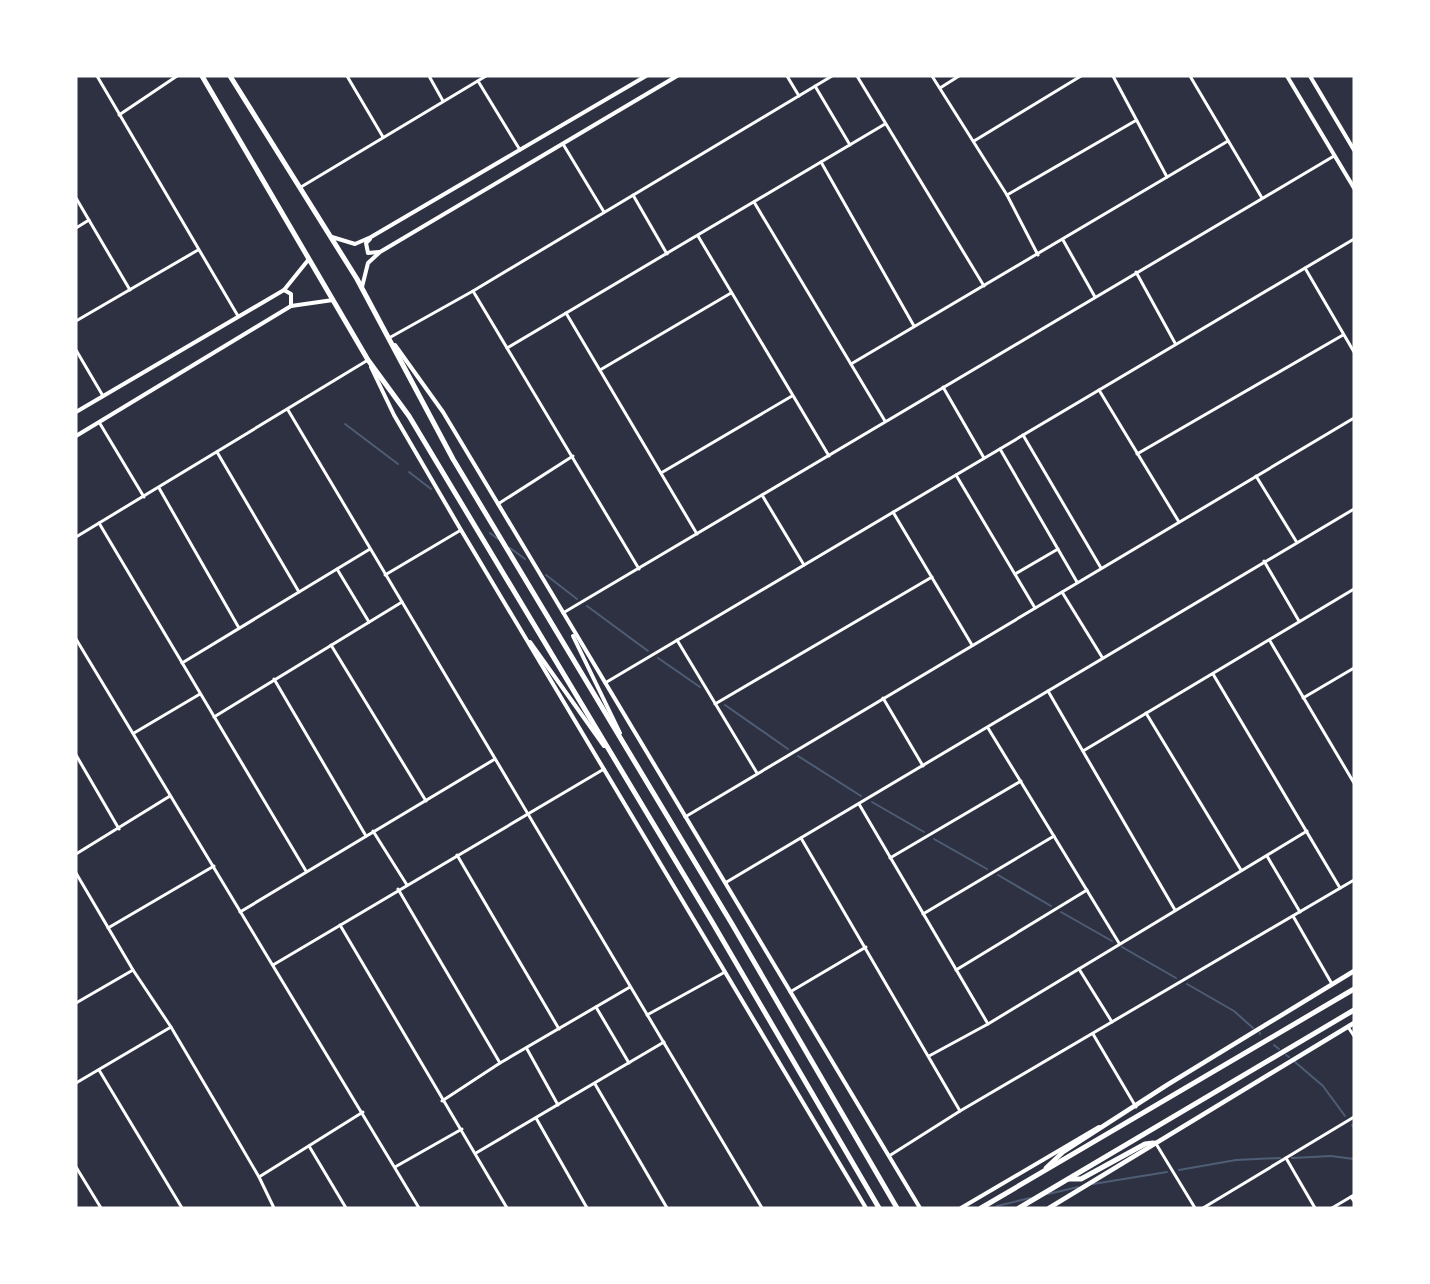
<svg xmlns="http://www.w3.org/2000/svg" width="1430" height="1284" viewBox="0 0 1430 1284" font-family="'Space Grotesk',sans-serif">
<style>
.lines{fill:none;stroke-linecap:round;stroke-linejoin:round}
.stream{stroke:#4f5d75;stroke-width:2}
.minor{stroke:#fff;stroke-width:3}
.tertiary{stroke:#fff;stroke-width:4}
.secondary{stroke:#fff;stroke-width:4.5}
.primary{stroke:#fff;stroke-width:5}
</style>
<rect width="100%" height="100%" fill="#2d3142"/>
<g class="lines">
<!-- stream -->
<g class="stream">
<polyline points="345,424 398,464"/>
<polyline points="409,472 431,489"/>
<polyline points="490,533 498,539"/>
<polyline points="510,548 525,559"/>
<polyline points="546,575 577,599"/>
<polyline points="587,606 648,651"/>
<polyline points="658,658 700,687"/>
<polyline points="725,705 788,749"/>
<polyline points="798,756 861,796"/>
<polyline points="872,802 924,832"/>
<polyline points="934,839 987,869"/>
<polyline points="998,875 1051,906"/>
<polyline points="1061,912 1112,941"/>
<polyline points="1122,947 1176,978"/>
<polyline points="1187,984 1234,1011 1253,1028"/>
<polyline points="1260,1033 1260,1034"/>
<polyline points="1274,1045 1279,1049"/>
<polyline points="1286,1055 1289,1057"/>
<polyline points="1295,1062 1323,1086 1345,1116"/>
<polyline points="1352,1125 1354,1128"/>
<polyline points="1292,1158 1331,1156 1354,1159"/>
<polyline points="1179,1170 1236,1160 1280,1158"/>
<polyline points="1093,1184 1167,1172"/>
<polyline points="1048,1194 1078,1187"/>
<polyline points="997,1206 1030,1198"/>
</g>
<!-- minor -->
<g class="minor">
<polyline points="97,76 238,316"/>
<polyline points="347,76 383,137"/>
<polyline points="429,76 443,101"/>
<polyline points="787,76 799,96"/>
<polyline points="857,76 984,286"/>
<polyline points="932,76 1007,195 1038,255"/>
<polyline points="1113,76 1167,177"/>
<polyline points="1190,76 1262,198"/>
<polyline points="478,81 520,150"/>
<polyline points="815,86 850,145"/>
<polyline points="940,88 959,76"/>
<polyline points="119,115 177,76"/>
<polyline points="974,141 1081,76"/>
<polyline points="563,144 604,212"/>
<polyline points="821,162 914,326"/>
<polyline points="301,187 486,76"/>
<polyline points="633,195 667,254"/>
<polyline points="1007,195 1135,121"/>
<polyline points="76,198 130,290"/>
<polyline points="754,202 885,421"/>
<polyline points="76,228 89,220"/>
<polyline points="698,236 829,456"/>
<polyline points="1063,240 1095,297"/>
<polyline points="1305,268 1354,352"/>
<polyline points="1136,272 1175,343"/>
<polyline points="473,291 639,569"/>
<polyline points="566,313 697,534"/>
<polyline points="76,321 198,250"/>
<polyline points="389,338 473,291 832,76"/>
<polyline points="507,348 885,124"/>
<polyline points="76,350 103,396"/>
<polyline points="851,364 1228,141"/>
<polyline points="600,370 731,293"/>
<polyline points="943,387 984,458"/>
<polyline points="1099,390 1179,522"/>
<polyline points="288,410 762,1208"/>
<polyline points="99,422 144,497"/>
<polyline points="1023,435 1101,568"/>
<polyline points="1000,449 1077,582"/>
<polyline points="217,452 299,592"/>
<polyline points="1137,454 1343,335"/>
<polyline points="661,473 792,396"/>
<polyline points="956,475 1035,608"/>
<polyline points="1256,476 1296,541"/>
<polyline points="159,488 239,628"/>
<polyline points="762,495 804,565"/>
<polyline points="498,504 573,456"/>
<polyline points="893,512 972,645"/>
<polyline points="99,523 306,871"/>
<polyline points="76,537 368,360"/>
<polyline points="1264,561 1299,621"/>
<polyline points="337,569 369,622"/>
<polyline points="1015,574 1058,549"/>
<polyline points="385,575 461,530"/>
<polyline points="1062,592 1102,657"/>
<polyline points="563,613 1334,156"/>
<polyline points="76,639 419,1208"/>
<polyline points="677,640 757,773"/>
<polyline points="1270,641 1354,783"/>
<polyline points="331,645 426,801"/>
<polyline points="182,663 370,549"/>
<polyline points="1213,674 1340,888"/>
<polyline points="274,679 366,836"/>
<polyline points="605,683 1354,239"/>
<polyline points="1048,691 1175,910"/>
<polyline points="883,698 923,766"/>
<polyline points="1303,698 1354,668"/>
<polyline points="715,704 932,577"/>
<polyline points="1146,713 1241,870"/>
<polyline points="214,717 402,602"/>
<polyline points="988,728 1119,943"/>
<polyline points="134,733 200,694"/>
<polyline points="1083,751 1354,589"/>
<polyline points="76,755 119,829"/>
<polyline points="859,804 988,1024"/>
<polyline points="685,817 1354,418"/>
<polyline points="373,831 407,885"/>
<polyline points="801,838 960,1111"/>
<polyline points="76,854 170,796"/>
<polyline points="457,855 559,1029"/>
<polyline points="1267,856 1300,912"/>
<polyline points="890,858 1021,781"/>
<polyline points="76,873 133,970 171,1027 217,1105 259,1177 274,1208"/>
<polyline points="725,883 1354,509"/>
<polyline points="398,889 500,1063"/>
<polyline points="240,912 495,759"/>
<polyline points="923,914 1054,836"/>
<polyline points="1293,916 1332,984"/>
<polyline points="340,925 507,1208"/>
<polyline points="108,928 214,866"/>
<polyline points="273,965 604,769"/>
<polyline points="1079,969 1112,1022"/>
<polyline points="956,970 1087,890"/>
<polyline points="790,992 866,947"/>
<polyline points="76,1003 133,970"/>
<polyline points="596,1007 629,1063"/>
<polyline points="647,1015 725,972"/>
<polyline points="1348,1027 1354,1036"/>
<polyline points="1093,1034 1136,1107"/>
<polyline points="527,1049 558,1105"/>
<polyline points="929,1056 988,1024 1307,831"/>
<polyline points="99,1070 182,1208"/>
<polyline points="76,1083 171,1027"/>
<polyline points="595,1084 667,1208"/>
<polyline points="442,1101 500,1063 630,987"/>
<polyline points="536,1118 587,1208"/>
<polyline points="1155,1142 1195,1208"/>
<polyline points="309,1146 346,1208"/>
<polyline points="476,1153 664,1042"/>
<polyline points="889,1156 960,1111 1354,880"/>
<polyline points="1286,1158 1315,1208"/>
<polyline points="76,1167 101,1208"/>
<polyline points="395,1167 462,1129"/>
<polyline points="259,1177 363,1112"/>
<polyline points="1351,1197 1354,1201"/>
<polyline points="1203,1208 1354,1117"/>
<polyline points="1332,1208 1354,1195"/>
</g>
<!-- tertiary -->
<g class="tertiary">
<polyline points="1287,76 1354,188"/>
<polyline points="1310,76 1354,150"/>
<polyline points="332,237 355,244 371,237 646,76"/>
<polyline points="370,239 366,243 368,253 379,252"/>
<polyline points="362,287 368,263 380,252 677,76"/>
<polyline points="284,290 291,294 291,306"/>
<polyline points="395,345 443,412 920,1208"/>
<polyline points="371,367 394,415 461,530 866,1208"/>
<polyline points="76,412 284,290 309,259"/>
<polyline points="76,436 291,306 333,300"/>
<polyline points="573,636 620,733"/>
<polyline points="530,642 604,746"/>
<polyline points="961,1208 1099,1127"/>
</g>
<!-- secondary -->
<g class="secondary">
<polyline points="1046,1168 1063,1152 1167,1085 1354,971"/>
<polyline points="1049,1208 1354,1023"/>
</g>
<!-- primary -->
<g class="primary">
<polyline points="202,76 368,360 409,416 711,920 879,1208"/>
<polyline points="230,76 357,279 453,459 732,924 897,1208"/>
<polyline points="1069,1179 1081,1179 1145,1144 1153,1143"/>
<polyline points="981,1208 1354,989"/>
<polyline points="1019,1208 1354,1010"/>
</g>
</g>
<!-- border -->
<rect width="1430" height="1284" fill="none" stroke="#ffffff" stroke-width="155"/>
</svg>
